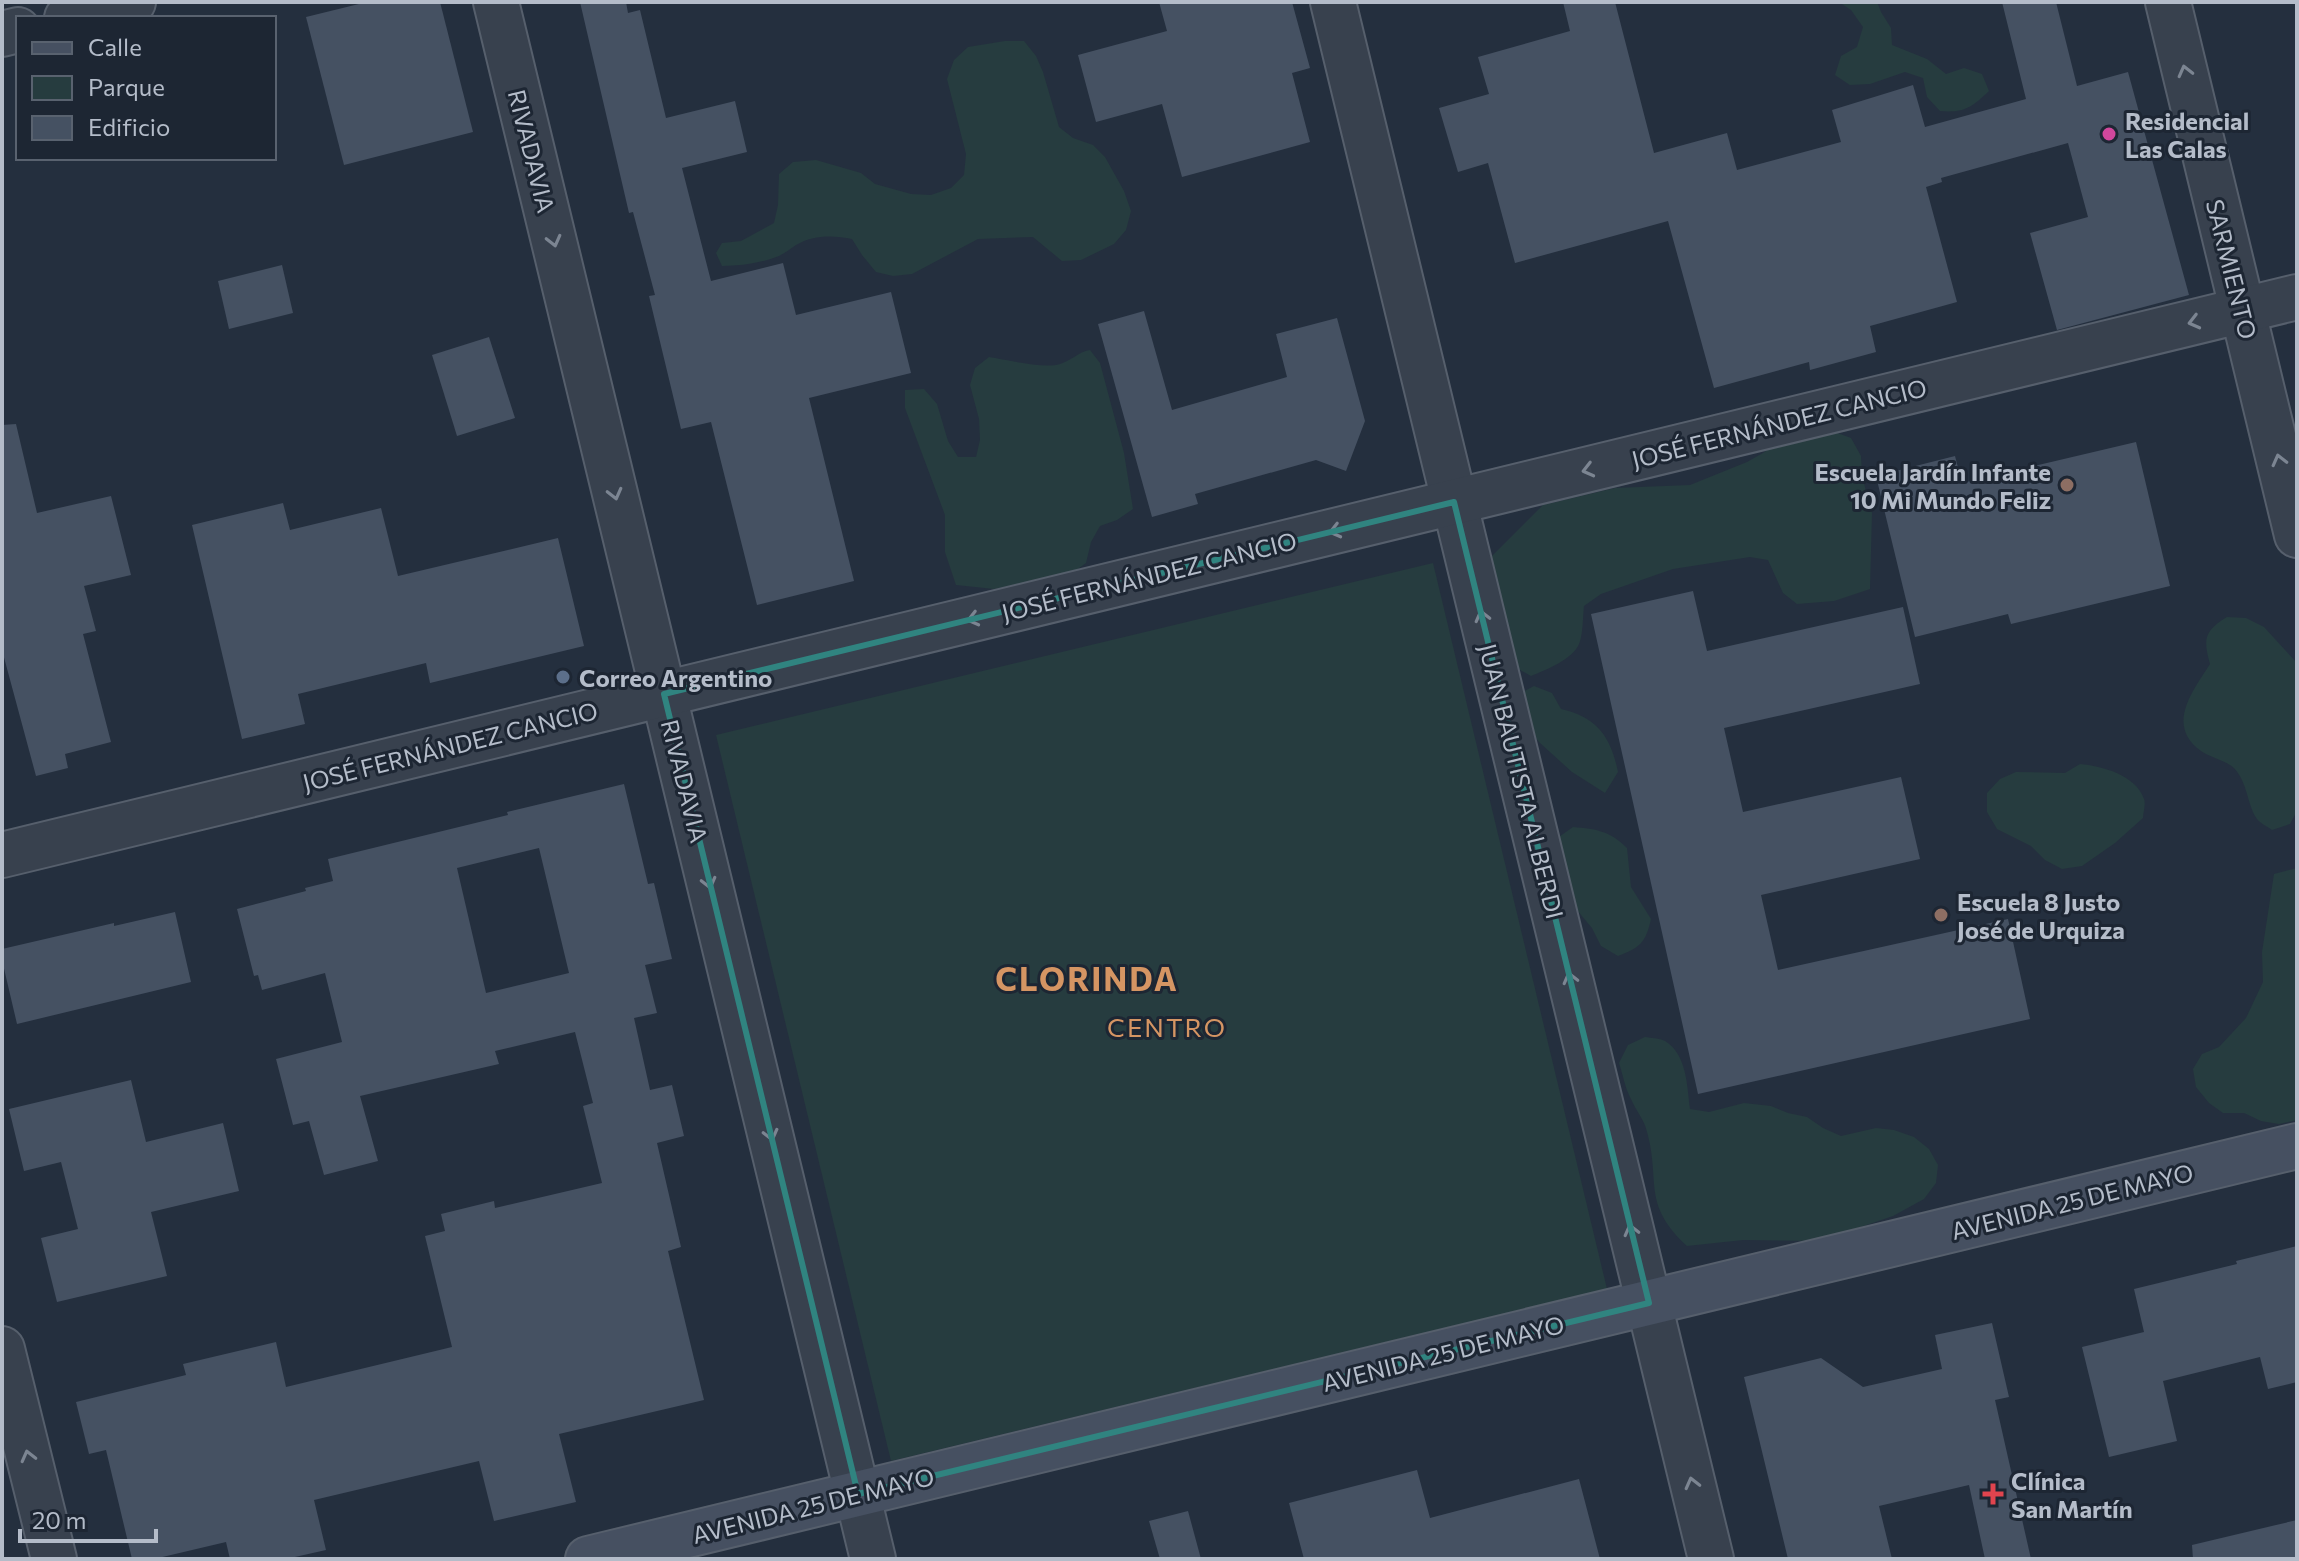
<svg xmlns="http://www.w3.org/2000/svg" width="2299" height="1561" viewBox="0 0 2299 1561" font-family="Commissioner,sans-serif">
<style>
.green{fill:#263c3f}
.building{fill:#455162;fill-rule:evenodd}
.lines{fill:none;stroke-linecap:round;stroke-linejoin:round}
.street-casing{stroke:#565f6c;stroke-width:48}
.secondary-casing{stroke:#565f6c;stroke-width:48}
.street{stroke:#38414e;stroke-width:44}
.secondary{stroke:#465061;stroke-width:44}
.oneway{stroke:#7c8592}
.marked{fill:none;stroke:#308480;stroke-width:6;stroke-linejoin:round}
.hotel-dot{fill:#d1479c;stroke:#1d2633;stroke-width:3}
.education-dot{fill:#8d6e63;stroke:#1d2633;stroke-width:3}
.service-dot{fill:#5c6f8a;stroke:#1d2633;stroke-width:3}
.health-dot{fill:#e0444e;stroke:#1d2633;stroke-width:3}
.labels{text-anchor:middle;dominant-baseline:central;stroke-width:6;stroke-linejoin:round;paint-order:stroke}
.poi-label{font-size:24px;font-weight:bold;fill:#b4bcc9;stroke:#1d2633;text-anchor:start}
.street-label{font-size:24px;fill:#b4bcc9;stroke:#1d2633}
.neighbourhood-label{font-size:26px;letter-spacing:2px;fill:#d59563;stroke:#1d2633}
.district-label{font-size:32px;font-weight:bold;letter-spacing:2px;fill:#d59563;stroke:#1d2633}
</style>
<rect width="100%" height="100%" fill="#242f3e"/>
<!-- green -->
<g class="green">
<path d="M1839,2H1877L1881,12L1891,28L1892,45L1927,59L1946,74L1964,68L1982,74L1989,91C1971,108 1964,113 1940,111L1927,97L1923,78L1905,72L1870,84L1850,85L1835,75L1841,56L1857,47L1863,27L1851,10Z"/>
<path d="M1005,41H1024L1036,56L1043,72L1059,127L1073,138L1093,145L1105,157L1124,191L1131,211L1126,230L1114,244L1081,260L1062,261L1033,237L978,239L912,274L893,276L876,272L862,255L852,239C833,235 813,235 796,245C790,249 785,253 779,256C761,263 742,266 722,266L716,253L722,243L741,241L774,223L778,205L779,174L793,162L816,160L861,173L875,184L911,194L931,195L951,188L964,175L966,154L947,79L954,60L968,47Z"/>
<path d="M1090,350L1100,363L1124,453L1133,509L1117,520L1100,526L1091,542L1086,563L1071,574L994,589L956,585L945,552V515L905,408V390L924,389L937,404L948,441L958,457H976L980,440L979,419L970,385L975,368L989,357C1008,360 1044,369 1060,364C1071,361 1078,352 1090,350Z"/>
<path d="M1832,431L1851,438L1861,456L1862,476L1872,513L1870,589L1834,601L1797,604L1783,593L1768,560L1750,557L1673,569L1601,594L1584,606C1583,615 1583,636 1579,644C1573,659 1546,670 1531,676L1513,666L1490,558L1543,505L1615,488L1690,485L1747,462L1763,453L1779,441Z"/>
<polygon points="1433,563 1607,1289 891,1461 716,735"/>
<path d="M2227,617L2246,618L2264,627L2297,663V811L2290,824L2272,830C2268,827 2260,823 2257,819C2247,805 2248,783 2234,768C2225,760 2211,758 2201,751C2165,725 2193,691 2210,664C2203,639 2204,631 2227,617Z"/>
<path d="M1534,686L1552,693L1561,709C1597,717 1611,737 1618,772L1605,793L1572,772L1540,743L1515,714L1517,695Z"/>
<path d="M2080,764C2102,766 2136,775 2144,799C2146,804 2143,813 2143,818L2115,843L2082,866L2062,869L2045,860L2031,846L1997,829L1987,812V793L2000,779L2016,772L2065,773Z"/>
<path d="M1573,827C1597,829 1610,831 1627,848L1631,887L1651,919C1646,942 1640,948 1618,956L1601,946L1592,928L1566,897L1556,839Z"/>
<polygon points="2297,868 2297,1120 2279,1124 2261,1121 2244,1113 2223,1113 2209,1103 2196,1087 2193,1069 2202,1054 2219,1047 2246,1018 2263,982 2262,952 2274,874"/>
<path d="M1645,1037C1651,1038 1659,1038 1665,1041C1687,1054 1687,1086 1690,1109L1709,1112L1744,1103L1771,1106L1788,1113L1807,1117L1823,1128L1841,1136L1876,1128L1894,1130L1914,1137L1929,1149L1938,1165L1936,1183L1924,1199L1893,1216L1820,1241L1743,1240L1687,1246C1641,1203 1661,1182 1647,1132C1644,1119 1636,1111 1631,1099C1625,1088 1623,1075 1619,1063L1628,1045Z"/>
</g>
<!-- building -->
<g class="building">
<polygon points="367,2 440,2 473,132 344,165 306,17"/>
<polygon points="580,2 626,2 628,13 640,10 666,118 735,101 747,152 682,168 711,281 783,263 796,315 891,292 911,373 809,398 854,581 757,605 711,422 681,429 649,296 655,295 633,212 629,213"/>
<polygon points="1159,2 1292,2 1310,68 1292,73 1310,142 1182,177 1162,104 1096,122 1078,55 1167,31"/>
<polygon points="1563,2 1615,2 1654,153 1727,133 1737,170 1841,142 1832,110 1913,85 1925,127 2026,99 2002,2 2056,2 2077,86 2128,72 2189,295 2057,330 2030,233 2088,217 2068,143 1941,178 1942,182 1926,187 1957,302 1870,326 1876,352 1810,370 1809,362 1714,388 1668,221 1515,263 1488,163 1458,172 1439,108 1489,94 1478,57 1570,31"/>
<polygon points="282,265 293,313 229,329 218,281"/>
<polygon points="1144,311 1172,410 1287,377 1276,334 1337,318 1365,421 1346,471 1316,460 1195,494 1198,504 1152,517 1098,324"/>
<polygon points="489,337 515,418 457,436 432,355"/>
<polygon points="16,424 37,513 111,496 131,575 84,586 96,631 83,634 111,742 65,754 68,768 36,776 2,650 2,425"/>
<polygon points="2136,442 2170,586 2011,624 2008,614 1915,637 1876,476 1955,456 1962,483"/>
<polygon points="283,503 290,530 381,508 398,576 558,538 584,646 430,683 426,663 298,694 305,724 242,739 192,525"/>
<polygon points="1693,591 1707,651 1903,607 1920,684 1724,728 1743,812 1901,777 1920,859 1761,895 1778,970 2008,919 2030,1019 1698,1094 1591,614"/>
<path d="M624,784L648,884L654,883L672,959L645,965L657,1013L634,1018L650,1090L672,1085L684,1136L657,1143L681,1247L668,1251L704,1400L559,1434L576,1502L494,1521L479,1461L314,1500L326,1550L286,1559H230L226,1542L154,1559H132L106,1450L89,1454L76,1402L186,1375L183,1364L276,1342L286,1387L452,1347L425,1236L445,1231L441,1214L494,1201L495,1208L602,1183L583,1106L593,1103L575,1032L495,1051L499,1064L360,1096L378,1161L324,1175L309,1121L293,1125L276,1059L342,1042L325,973L262,990L258,975L254,976L237,909L306,891L305,888L333,881L328,859L508,815L507,812ZM539,848L569,973L486,993L457,868Z"/>
<polygon points="175,912 191,982 17,1024 2,960 2,949 114,923 114,926"/>
<polygon points="131,1080 146,1142 223,1123 239,1191 151,1212 167,1276 57,1302 41,1238 78,1229 61,1162 24,1171 9,1109"/>
<polygon points="2297,1246 2297,1382 2268,1389 2260,1357 2163,1381 2177,1441 2109,1457 2082,1347 2144,1332 2134,1289 2237,1264 2236,1261"/>
<polygon points="1992,1323 2009,1397 1995,1400 2031,1559 1985,1559 1969,1485 1879,1506 1892,1559 1788,1559 1744,1377 1821,1358 1863,1387 1942,1369 1935,1335"/>
<polygon points="1417,1470 1430,1518 1579,1479 1600,1559 1304,1559 1289,1503"/>
<polygon points="1188,1511 1201,1559 1160,1559 1149,1521"/>
<polygon points="2297,1520 2297,1559 2193,1559 2192,1545"/>
</g>
<g class="lines">
<defs>
<g id="street">
<polyline points="496,2 873,1559"/>
<polyline points="1333,2 1711,1559"/>
<polyline points="2168,2 2297,535"/>
<polyline points="67,18 133,2"/>
<polyline points="2,34 18,30"/>
<polyline points="2,855 2297,297"/>
<polyline points="2,1349 54,1559"/>
</g>
<polyline id="secondary" points="588,1559 2297,1146"/>
</defs>
<!-- street casing -->
<use href="#street" class="street-casing"/>
<!-- secondary casing -->
<use href="#secondary" class="secondary-casing"/>
<!-- street -->
<use href="#street" class="street"/>
<!-- secondary -->
<use href="#secondary" class="secondary"/>
</g>
<!-- one-way arrows -->
<defs><path id="oneway-chevron" d="M-2-3.5L2.5 0L-2 3.5" fill="none" stroke-width="1.6" stroke-linecap="round" stroke-linejoin="round" transform="scale(2)"/></defs>
<g class="oneway">
<use href="#oneway-chevron" transform="translate(2185 71) rotate(-104)"/>
<use href="#oneway-chevron" transform="translate(554 241) rotate(76)"/>
<use href="#oneway-chevron" transform="translate(2194 322) rotate(166)"/>
<use href="#oneway-chevron" transform="translate(2279 460) rotate(-104)"/>
<use href="#oneway-chevron" transform="translate(1588 470) rotate(166)"/>
<use href="#oneway-chevron" transform="translate(615 494) rotate(76)"/>
<use href="#oneway-chevron" transform="translate(1335 531) rotate(166)"/>
<use href="#oneway-chevron" transform="translate(1482 616) rotate(-104)"/>
<use href="#oneway-chevron" transform="translate(973 619) rotate(166)"/>
<use href="#oneway-chevron" transform="translate(709 883) rotate(76)"/>
<use href="#oneway-chevron" transform="translate(1570 978) rotate(-104)"/>
<use href="#oneway-chevron" transform="translate(771 1135) rotate(76)"/>
<use href="#oneway-chevron" transform="translate(1631 1230) rotate(-104)"/>
<use href="#oneway-chevron" transform="translate(28 1456) rotate(-104)"/>
<use href="#oneway-chevron" transform="translate(1692 1483) rotate(-104)"/>
</g>
<!-- marked area -->
<path class="marked" d="M1454,502L1649,1303L858,1494L664,694Z"/>
<!-- markers -->
<circle class="hotel-dot" cx="2109" cy="134" r="8"/>
<g class="education-dot">
<circle cx="2067" cy="485" r="8"/>
<circle cx="1941" cy="915" r="8"/>
</g>
<circle class="service-dot" cx="563" cy="677" r="8"/>
<path class="health-dot" d="M1989 1482h8v8h8v8h-8v8h-8v-8h-8v-8h8z"/>
<g class="labels">
<!-- poi labels -->
<g class="poi-label">
<text x="2125" y="120">Residencial<tspan x="2125" dy="28">Las Calas</tspan></text>
<text x="2051" y="471" text-anchor="end">Escuela Jardín Infante<tspan x="2051" dy="28">10 Mi Mundo Feliz</tspan></text>
<text x="579" y="677">Correo Argentino</text>
<text x="1957" y="901">Escuela 8 Justo<tspan x="1957" dy="28">José de Urquiza</tspan></text>
<text x="2011" y="1480">Clínica<tspan x="2011" dy="28">San Martín</tspan></text>
</g>
<!-- street labels -->
<g class="street-label">
<text transform="translate(532 151) rotate(76)">RIVADAVIA</text>
<text transform="translate(2232 269) rotate(76)">SARMIENTO</text>
<text transform="translate(1779 423) rotate(-14)">JOSÉ FERNÁNDEZ CANCIO</text>
<text transform="translate(1149 576) rotate(-14)">JOSÉ FERNÁNDEZ CANCIO</text>
<text transform="translate(450 746) rotate(-14)">JOSÉ FERNÁNDEZ CANCIO</text>
<text transform="translate(685 781) rotate(76)">RIVADAVIA</text>
<text transform="translate(1522 781) rotate(76)">JUAN BAUTISTA ALBERDI</text>
<text transform="translate(2072 1201) rotate(-14)">AVENIDA 25 DE MAYO</text>
<text transform="translate(1443 1353) rotate(-14)">AVENIDA 25 DE MAYO</text>
<text transform="translate(813 1505) rotate(-14)">AVENIDA 25 DE MAYO</text>
</g>
<!-- neighbourhood labels -->
<g class="neighbourhood-label">
<text x="1167" y="1026">CENTRO</text>
</g>
<!-- district labels -->
<g class="district-label">
<text x="1087" y="978">CLORINDA</text>
</g>
</g>
<!-- border -->
<rect width="2299" height="1561" fill="none" stroke="#b4bcc9" stroke-width="8"/>
<!-- legend -->
<rect x="16" y="16" width="260" height="144" fill="#1d2633" stroke="#59626f" stroke-width="2"/>
<rect x="32" y="42" width="40" height="12" fill="#465061" stroke="#59626f" stroke-width="2"/>
<text x="88" y="56" font-size="24" fill="#b4bcc9">Calle</text>
<rect x="32" y="76" width="40" height="24" fill="#263c3f" stroke="#59626f" stroke-width="2"/>
<text x="88" y="96" font-size="24" fill="#b4bcc9">Parque</text>
<rect x="32" y="116" width="40" height="24" fill="#455162" stroke="#59626f" stroke-width="2"/>
<text x="88" y="136" font-size="24" fill="#b4bcc9">Edificio</text>
<!-- scale -->
<path d="M20 1529v12h136v-12" fill="none" stroke="#b4bcc9" stroke-width="4"/>
<text x="32" y="1529" font-size="24" fill="#b4bcc9" stroke="#1d2633" stroke-width="6" paint-order="stroke">20 m</text>
</svg>
